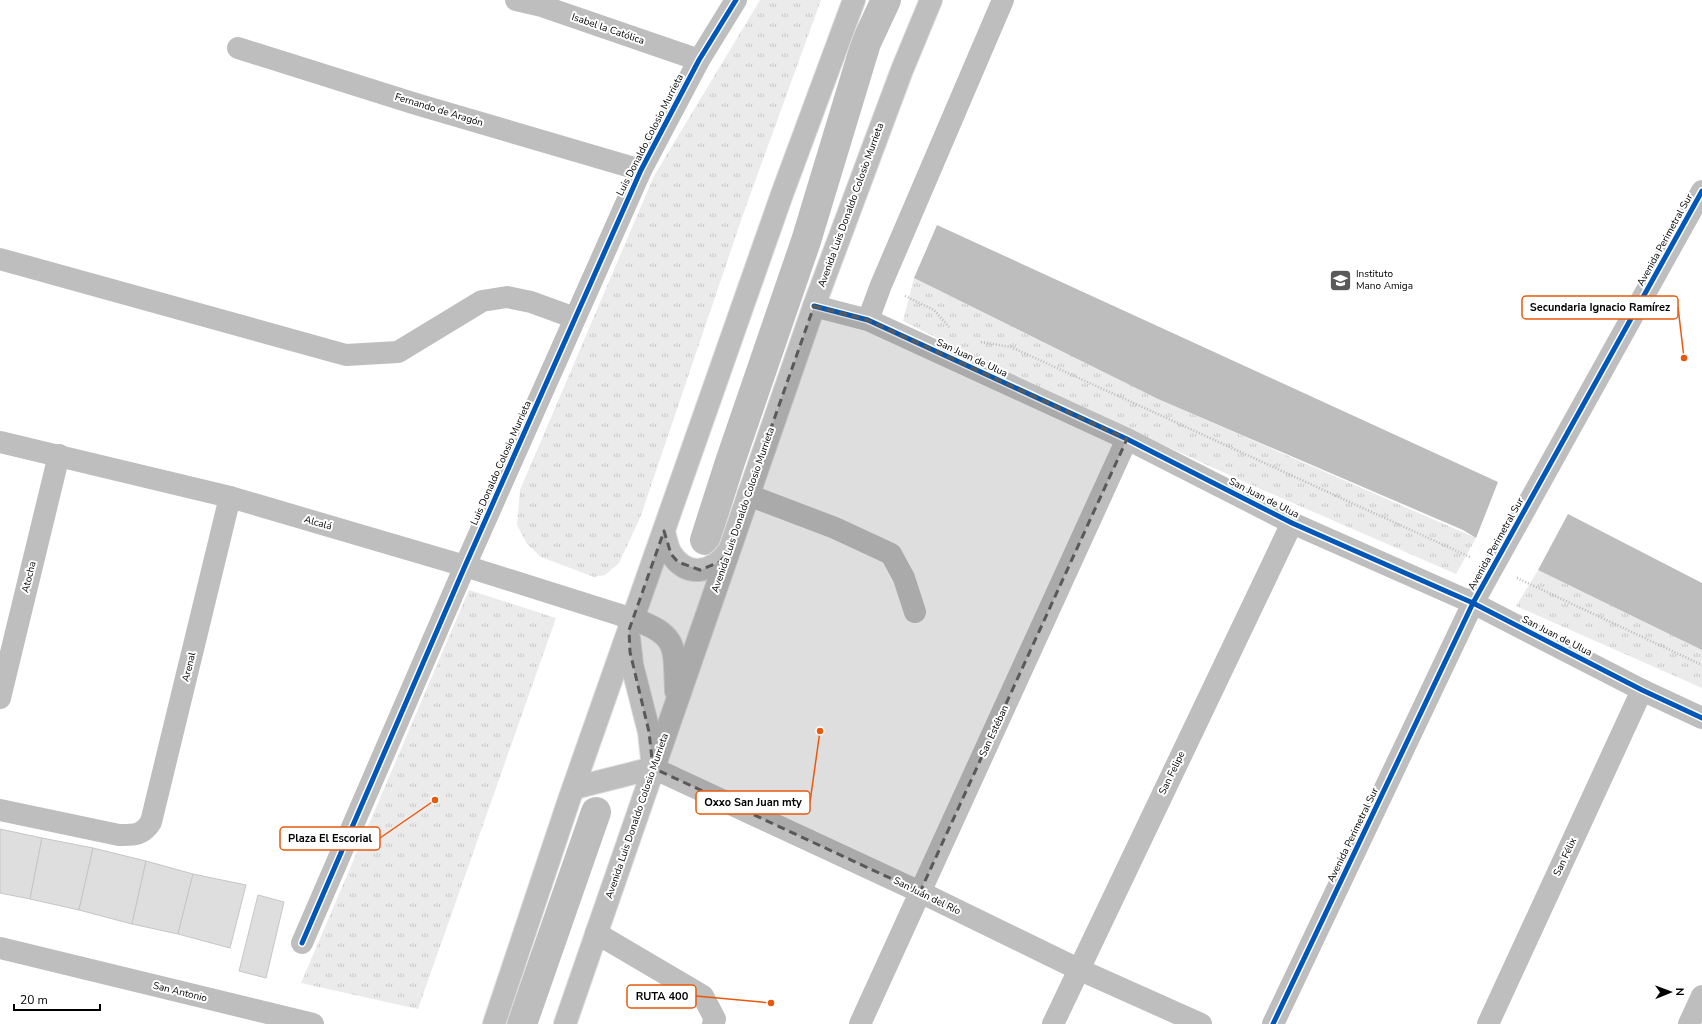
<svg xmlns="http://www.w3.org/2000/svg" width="1702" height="1024" viewBox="0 0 1702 1024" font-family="'Nunito Sans',sans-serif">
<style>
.park{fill:url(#park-tufts)}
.water{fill:#bdbdbd}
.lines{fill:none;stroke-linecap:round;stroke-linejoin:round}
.canal{stroke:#bdbdbd;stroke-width:30}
.building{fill:#dedede;stroke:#c6c6c6}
.major-casing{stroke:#dbdbdb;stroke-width:24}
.path{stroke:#b9b9b9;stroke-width:2.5;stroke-dasharray:1 2;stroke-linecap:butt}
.minor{stroke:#bebebe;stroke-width:22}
.major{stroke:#bebebe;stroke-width:22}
.cycleway-casing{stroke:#fff;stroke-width:8}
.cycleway{stroke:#0057b8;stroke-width:5}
.marked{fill:#595959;fill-opacity:0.2;stroke:#595959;stroke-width:3;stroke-dasharray:8 5;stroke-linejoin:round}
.labels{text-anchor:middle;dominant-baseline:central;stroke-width:4;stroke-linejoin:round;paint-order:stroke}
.street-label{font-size:10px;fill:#000;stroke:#fff}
.poi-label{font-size:10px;fill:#000;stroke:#fff;text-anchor:start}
.leader{fill:none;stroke:#e8590c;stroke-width:1.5}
.callout-dot{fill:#e8590c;stroke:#fff;stroke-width:1.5}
.callout{fill:#fff;stroke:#e8590c;stroke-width:1.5}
.callout-label{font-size:11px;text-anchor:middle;font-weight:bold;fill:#000}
</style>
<defs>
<pattern id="park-tufts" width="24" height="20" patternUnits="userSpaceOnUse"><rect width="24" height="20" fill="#ebebeb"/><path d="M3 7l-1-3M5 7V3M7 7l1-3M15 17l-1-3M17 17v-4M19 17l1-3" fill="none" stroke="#c8c8c8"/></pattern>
</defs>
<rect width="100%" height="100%" fill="#fff"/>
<!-- park -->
<g class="park">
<polygon points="760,0 821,0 745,209 640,518 619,563 605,575 594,577 541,557 527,544 517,525 520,490 654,176"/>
<polygon points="914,278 1158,399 1476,538 1456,574 1247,483 1042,390 903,321"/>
<polygon points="1538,570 1702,650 1702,688 1516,606"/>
<polygon points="469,590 556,618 418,1009 301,983"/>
</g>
<!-- water -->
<g class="water">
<polygon points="937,225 1498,482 1476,538 1463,530 1158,399 914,278"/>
<polygon points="1568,514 1702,583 1702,650 1538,570"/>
</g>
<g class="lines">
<!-- canal -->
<g class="canal">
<polyline points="705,540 730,462 806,241 866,43 886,0"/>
<polyline points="522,1024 596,812"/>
</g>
</g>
<!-- building -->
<g class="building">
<polygon points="0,829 42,838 30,899 0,893"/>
<polygon points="42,838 93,848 79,910 30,899"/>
<polygon points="93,848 146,861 132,924 79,910"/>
<polygon points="146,861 193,874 178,934 132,924"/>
<polygon points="193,874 246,885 230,948 178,934"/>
<polygon points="258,895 284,902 266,978 239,971"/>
</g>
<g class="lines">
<defs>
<g id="major">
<path d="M664,531C666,539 667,548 672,555C688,578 712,572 727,553"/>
<path d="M633,619C679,635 674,647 676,691"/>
<polyline points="574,788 653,768 649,732 632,665 629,638"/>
<polyline points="494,1024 569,800 781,197 854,0"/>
<polyline points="565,1024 814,306 902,70 931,0"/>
</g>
</defs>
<!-- major casing -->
<use href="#major" class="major-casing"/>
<!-- path -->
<g class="path">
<polyline points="905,296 934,310 949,327"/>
<polyline points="981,342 1011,347 1470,557"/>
<polyline points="1517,578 1702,665"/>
</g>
<!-- minor -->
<g class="minor">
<polyline points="516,0 542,6 699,60"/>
<polyline points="238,48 416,104 641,170"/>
<polyline points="0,259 346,355 398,352 482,301 507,297 531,302 575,318"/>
<polyline points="814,306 868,320 1127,439 1292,523 1473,603 1642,690 1702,718"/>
<polyline points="868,320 881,285 1003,0"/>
<polyline points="0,442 230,497 465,566 633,619"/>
<polyline points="748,495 835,528 891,554 904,578 915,612"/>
<polyline points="0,698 59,455"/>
<polyline points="653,768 920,892 1078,969 1201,1024"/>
<path d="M0,810L119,835C134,835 142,836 151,822L230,497"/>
<polyline points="596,933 703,996 715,1019 713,1024"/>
<polyline points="302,943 465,566 641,170 699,60 736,0"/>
<polyline points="0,948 313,1024"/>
<polyline points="860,1024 1127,439"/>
<polyline points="1053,1024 1292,523"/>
<polyline points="1273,1024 1473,603 1702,191"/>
<polyline points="1488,1024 1642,690"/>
<polyline points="1689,1024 1702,996"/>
</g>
<!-- major -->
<use href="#major" class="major"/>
<defs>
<g id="cycleway">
<polyline points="814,306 868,320 1127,439 1292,523 1473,603 1642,690 1702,718"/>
<polyline points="302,943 465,566 641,170 699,60 736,0"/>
<polyline points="1273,1024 1473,603 1702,191"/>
</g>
</defs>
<!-- cycleway casing -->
<use href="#cycleway" class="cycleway-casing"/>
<!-- cycleway -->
<use href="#cycleway" class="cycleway"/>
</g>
<!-- marked area -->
<path class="marked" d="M814,306L868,320L1127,439L920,892L653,768L649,732L630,652L629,630L664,531L671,554L678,562L700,570L720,562L727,553Z"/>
<!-- icons -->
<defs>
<symbol id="school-square" viewBox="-11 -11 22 22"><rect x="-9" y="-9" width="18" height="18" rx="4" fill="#595959" stroke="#fff"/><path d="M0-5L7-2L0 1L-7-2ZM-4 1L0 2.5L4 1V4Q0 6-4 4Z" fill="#fff"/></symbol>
</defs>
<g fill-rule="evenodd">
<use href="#school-square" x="1328" y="268" width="25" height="25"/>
</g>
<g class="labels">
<!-- street labels -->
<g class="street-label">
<text transform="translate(608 29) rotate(19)">Isabel la Católica</text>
<text transform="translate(439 110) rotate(17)">Fernando de Aragón</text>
<text transform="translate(650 135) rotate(-63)">Luis Donaldo Colosio Murrieta</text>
<text transform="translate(851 205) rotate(-70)">Avenida Luis Donaldo Colosio Murrieta</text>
<text transform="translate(1665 240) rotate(-61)">Avenida Perimetral Sur</text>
<text transform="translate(972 358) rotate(25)">San Juan de Ulua</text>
<text transform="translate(501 463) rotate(-66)">Luis Donaldo Colosio Murrieta</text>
<text transform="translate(1264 498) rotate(27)">San Juan de Ulua</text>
<text transform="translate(743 510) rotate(-71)">Avenida Luis Donaldo Colosio Murrieta</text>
<text transform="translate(318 523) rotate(16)">Alcalá</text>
<text transform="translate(1496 544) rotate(-61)">Avenida Perimetral Sur</text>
<text transform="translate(29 577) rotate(-76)">Atocha</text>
<text transform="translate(1557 636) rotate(27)">San Juan de Ulua</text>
<text transform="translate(189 667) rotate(-76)">Arenal</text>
<text transform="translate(994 731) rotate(-65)">San Estéban</text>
<text transform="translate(1172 773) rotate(-64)">San Felipe</text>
<text transform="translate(637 816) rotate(-71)">Avenida Luis Donaldo Colosio Murrieta</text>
<text transform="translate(1353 835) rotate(-64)">Avenida Perimetral Sur</text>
<text transform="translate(1565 857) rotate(-65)">San Félix</text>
<text transform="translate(927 896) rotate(26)">San Juán del Río</text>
<text transform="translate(180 992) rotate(14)">San Antonio</text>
</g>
<!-- poi labels -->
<g class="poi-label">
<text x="1356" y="274">Instituto<tspan x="1356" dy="12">Mano Amiga</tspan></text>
</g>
</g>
<!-- callouts -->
<path class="leader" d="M1684 358L1678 307M820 731L810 802M435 800L380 838M771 1003L696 996"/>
<g class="callout-dot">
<circle cx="1684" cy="358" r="4"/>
<circle cx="820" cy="731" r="4"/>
<circle cx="435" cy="800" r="4"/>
<circle cx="771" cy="1003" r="4"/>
</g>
<g class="callout">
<rect x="1522" y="296" width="156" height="23" rx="4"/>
<rect x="696" y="791" width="114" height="23" rx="4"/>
<rect x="280" y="827" width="100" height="23" rx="4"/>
<rect x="627" y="985" width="69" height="23" rx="4"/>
</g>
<g class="callout-label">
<text x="1600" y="311">Secundaria Ignacio Ramírez</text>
<text x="753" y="806">Oxxo San Juan mty</text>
<text x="330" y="842">Plaza El Escorial</text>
<text x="662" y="1000">RUTA 400</text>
</g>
<!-- north arrow -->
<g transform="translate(1670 992) rotate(89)" stroke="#ffffff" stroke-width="3" paint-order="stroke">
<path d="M0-3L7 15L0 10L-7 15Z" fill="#000000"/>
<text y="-6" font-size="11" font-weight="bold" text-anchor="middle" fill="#000000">N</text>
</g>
<!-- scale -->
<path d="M14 1004v6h86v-6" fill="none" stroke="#000000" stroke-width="2"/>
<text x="20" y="1004" font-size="12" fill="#000000" stroke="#ffffff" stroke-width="3" paint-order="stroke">20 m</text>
</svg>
